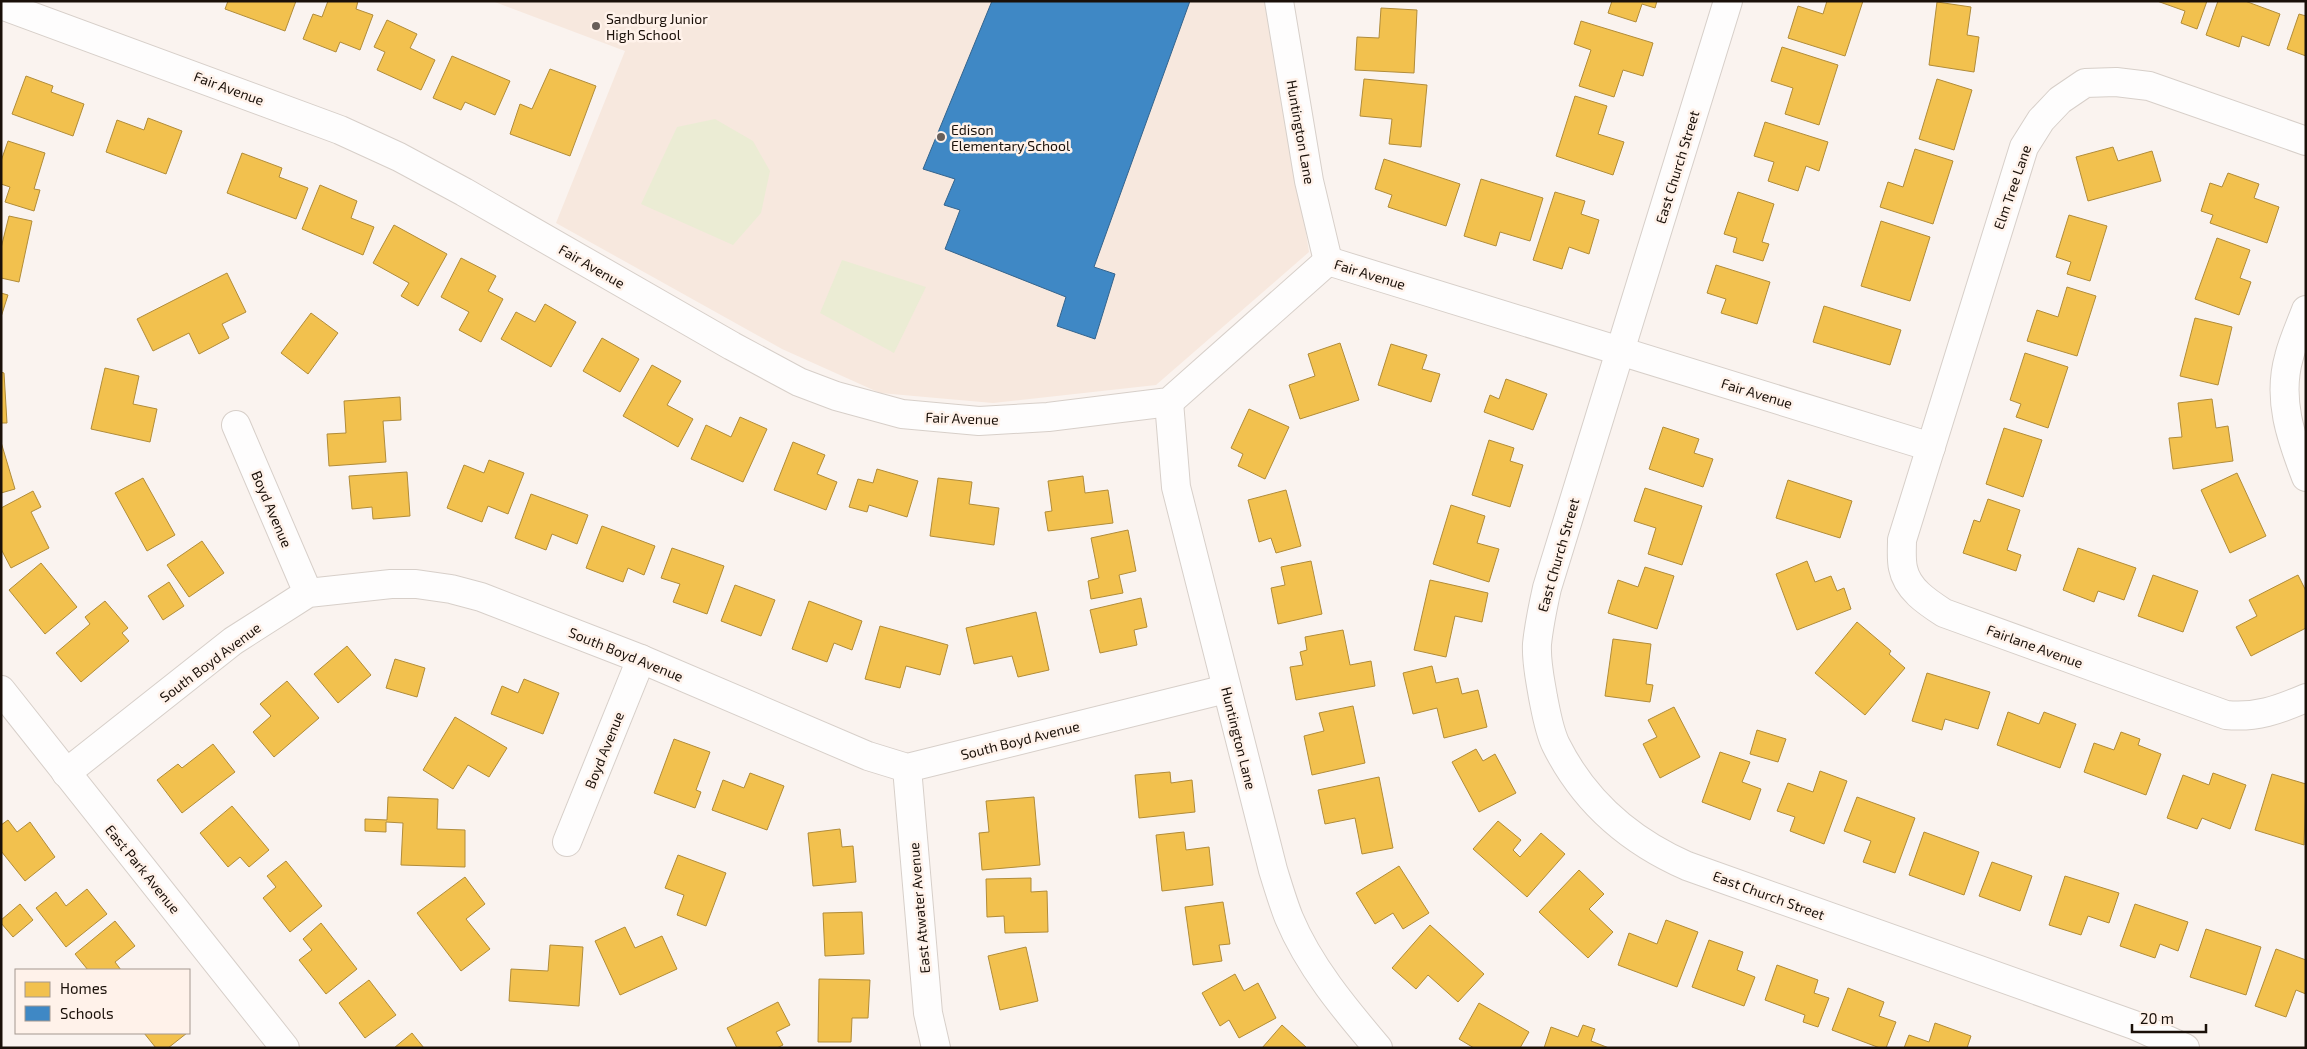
<svg xmlns="http://www.w3.org/2000/svg" width="2307" height="1049" viewBox="0 0 2307 1049" font-family="'Exo 2',sans-serif">
<style>
.built{fill:#f7e8de}
.green{fill:#ebecd4}
.homes{fill:#f2c14e;stroke:#b18c39}
.schools{fill:#3f88c5;stroke:#34648d}
.lines{fill:none;stroke-linecap:round;stroke-linejoin:round}
.minor-casing{stroke:#d7cfc9;stroke-width:30}
.minor{stroke:#fefdfd;stroke-width:28}
.poi-dot{fill:#685f5a;stroke:#fff2ea;stroke-width:2}
.labels{text-anchor:middle;dominant-baseline:central;stroke-width:5;stroke-linejoin:round;paint-order:stroke}
.poi-label{font-size:14px;fill:#1a1009;stroke:#fff2ea;text-anchor:start}
.street-label{font-size:14px;fill:#1a1009;stroke:#fff2ea}
</style>
<rect width="100%" height="100%" fill="#faf3ef"/>
<!-- built -->
<polygon class="built" points="492,1 1269,1 1309,252 1156,385 993,403 880,393 782,349 556,223 625,51"/>
<!-- green -->
<g class="green">
<polygon points="715,119 753,141 770,171 761,213 733,245 641,204 677,127"/>
<polygon points="842,260 926,287 894,353 820,313"/>
</g>
<!-- homes -->
<g class="homes">
<polygon points="228,1 296,1 285,31 225,9"/>
<polygon points="328,1 358,1 356,9 373,15 360,50 340,42 336,52 303,39 313,14 322,17"/>
<polygon points="1612,1 1657,1 1655,8 1642,4 1636,22 1608,13"/>
<polygon points="1827,1 1863,1 1845,56 1788,38 1798,6 1823,14"/>
<polygon points="2157,1 2207,1 2197,29 2181,23 2185,11"/>
<polygon points="2218,1 2245,1 2280,14 2269,46 2242,36 2239,47 2206,35"/>
<polygon points="1937,2 1971,7 1967,35 1979,37 1974,72 1929,65"/>
<polygon points="1381,8 1417,10 1414,73 1355,70 1357,37 1379,38"/>
<polygon points="2299,14 2306,16 2306,56 2287,49"/>
<polygon points="387,20 417,34 410,48 435,60 421,90 377,70 385,52 374,47"/>
<polygon points="1581,21 1653,43 1643,76 1623,70 1614,97 1579,86 1591,50 1574,44"/>
<polygon points="1782,47 1838,65 1819,125 1785,114 1793,88 1771,81"/>
<polygon points="452,56 510,81 495,115 465,102 461,110 433,98"/>
<polygon points="550,69 596,86 570,156 510,134 520,104 532,109"/>
<polygon points="26,76 53,86 51,92 84,104 73,136 12,114"/>
<polygon points="1364,79 1427,85 1421,147 1389,144 1392,119 1360,116"/>
<polygon points="1937,79 1972,90 1954,150 1919,139"/>
<polygon points="1575,96 1607,106 1598,134 1624,142 1613,175 1556,156"/>
<polygon points="148,118 182,131 166,174 106,152 117,120 144,130"/>
<polygon points="1765,122 1828,142 1819,171 1806,166 1798,191 1768,181 1774,162 1754,156"/>
<polygon points="8,141 45,153 34,189 40,190 34,211 5,202 10,187 1,184 1,161"/>
<polygon points="2113,147 2118,161 2152,151 2161,181 2088,201 2076,157"/>
<polygon points="1915,149 1953,161 1933,224 1880,207 1888,182 1903,187"/>
<polygon points="242,153 282,168 279,177 308,188 296,219 227,193"/>
<polygon points="1384,159 1460,184 1446,226 1388,207 1392,195 1375,189"/>
<polygon points="2228,173 2259,184 2254,198 2279,207 2267,243 2210,223 2213,215 2201,211 2210,183 2222,187"/>
<polygon points="1481,179 1543,198 1530,241 1500,232 1496,246 1464,236"/>
<polygon points="320,185 357,201 351,218 374,227 363,255 302,229"/>
<polygon points="1555,192 1585,201 1581,214 1599,220 1589,254 1569,247 1562,269 1533,260"/>
<polygon points="1738,192 1774,204 1762,242 1769,244 1763,261 1733,252 1737,238 1724,234"/>
<polygon points="2069,215 2107,226 2090,281 2067,274 2071,262 2056,257"/>
<polygon points="9,216 32,221 19,282 1,278 1,248"/>
<polygon points="1881,221 1930,237 1910,301 1861,286"/>
<polygon points="394,225 447,254 418,306 401,296 409,283 373,263"/>
<polygon points="2217,238 2250,250 2240,278 2251,282 2239,315 2195,299"/>
<polygon points="461,258 496,276 488,291 503,299 481,342 459,330 469,312 441,297"/>
<polygon points="1716,265 1770,282 1757,324 1721,313 1726,299 1707,293"/>
<polygon points="227,273 246,312 222,324 229,338 199,354 189,333 153,351 137,319"/>
<polygon points="2067,287 2096,296 2077,356 2027,341 2037,310 2058,317"/>
<polygon points="1,293 8,295 1,317"/>
<polygon points="545,304 576,322 551,367 501,339 516,312 535,322"/>
<polygon points="1824,306 1901,330 1890,365 1813,342"/>
<polygon points="311,313 338,333 308,374 281,353"/>
<polygon points="2195,318 2232,327 2218,385 2180,376"/>
<polygon points="602,338 639,359 620,392 583,371"/>
<polygon points="1340,343 1359,400 1300,419 1289,385 1315,376 1308,354"/>
<polygon points="1391,344 1427,355 1422,369 1440,374 1431,402 1378,385"/>
<polygon points="2025,353 2068,367 2048,428 2016,417 2021,404 2010,400"/>
<polygon points="652,365 681,381 667,405 693,419 678,447 623,416"/>
<polygon points="105,368 139,376 133,404 157,409 150,442 91,429"/>
<polygon points="1,372 4,373 7,423 1,423"/>
<polygon points="1506,379 1547,394 1533,430 1484,412 1490,395 1499,399"/>
<polygon points="400,397 401,420 383,421 386,462 329,466 327,434 346,433 344,401"/>
<polygon points="2212,399 2216,428 2228,426 2233,461 2173,469 2169,438 2182,437 2178,403"/>
<polygon points="1249,409 1289,427 1265,479 1238,466 1243,454 1231,448"/>
<polygon points="740,417 767,429 743,482 691,459 706,425 731,437"/>
<polygon points="1663,427 1699,439 1694,453 1713,459 1703,487 1649,469"/>
<polygon points="2004,428 2042,440 2023,497 1986,484"/>
<polygon points="1489,440 1514,448 1510,461 1523,465 1510,507 1472,495"/>
<polygon points="1,442 15,489 1,493"/>
<polygon points="793,442 825,455 817,474 837,482 826,510 774,490"/>
<polygon points="489,460 524,473 508,514 488,506 482,522 447,508 464,465 484,473"/>
<polygon points="877,469 918,481 907,517 869,505 867,512 849,507 858,479 873,483"/>
<polygon points="407,472 410,516 373,519 372,507 352,509 349,476"/>
<polygon points="2237,473 2266,536 2230,553 2201,490"/>
<polygon points="1083,476 1085,493 1108,490 1113,523 1048,531 1045,512 1052,511 1048,481"/>
<polygon points="143,478 175,535 147,551 115,493"/>
<polygon points="938,478 972,482 969,504 999,508 994,545 930,536"/>
<polygon points="1788,480 1852,501 1840,538 1776,518"/>
<polygon points="1645,488 1702,506 1682,565 1648,554 1656,528 1634,521"/>
<polygon points="1286,490 1301,546 1276,553 1271,538 1259,542 1248,500"/>
<polygon points="33,491 41,507 31,512 49,548 11,568 1,549 1,508"/>
<polygon points="531,494 588,515 577,544 552,534 546,550 515,538"/>
<polygon points="1988,499 2020,510 2007,550 2021,555 2016,571 1963,553 1974,520 1980,522"/>
<polygon points="1451,505 1485,516 1477,543 1499,549 1489,582 1433,564"/>
<polygon points="602,526 655,546 644,575 628,568 623,582 586,568"/>
<polygon points="1128,530 1136,571 1119,575 1123,593 1091,599 1088,581 1099,578 1091,538"/>
<polygon points="202,541 224,573 189,597 167,565"/>
<polygon points="672,548 724,566 707,614 673,602 680,584 661,578"/>
<polygon points="2078,548 2136,568 2124,600 2098,591 2094,602 2063,590"/>
<polygon points="1311,561 1322,614 1278,624 1271,588 1285,585 1281,567"/>
<polygon points="1807,561 1815,582 1831,576 1837,591 1844,588 1851,609 1797,630 1776,574"/>
<polygon points="41,563 77,607 45,634 9,590"/>
<polygon points="1645,567 1674,576 1657,629 1608,613 1618,580 1638,587"/>
<polygon points="2153,575 2198,591 2183,632 2138,616"/>
<polygon points="2298,575 2306,591 2306,628 2251,656 2236,627 2257,616 2249,600"/>
<polygon points="1430,580 1488,593 1482,622 1455,616 1446,657 1414,650"/>
<polygon points="169,582 184,606 163,620 148,596"/>
<polygon points="735,585 775,600 761,636 721,621"/>
<polygon points="1141,598 1147,627 1134,630 1137,645 1100,653 1090,610"/>
<polygon points="105,601 128,628 122,633 129,641 81,682 56,653 90,624 85,617"/>
<polygon points="809,601 862,621 852,650 834,643 827,662 792,649"/>
<polygon points="1036,612 1049,670 1018,677 1012,656 974,664 966,628"/>
<polygon points="1857,622 1891,651 1889,654 1905,668 1865,715 1815,673"/>
<polygon points="880,626 948,645 940,675 906,666 900,688 865,679"/>
<polygon points="1343,630 1350,665 1371,661 1375,686 1296,700 1290,667 1303,665 1300,652 1307,650 1305,637"/>
<polygon points="1613,639 1651,644 1646,684 1653,685 1650,702 1605,696"/>
<polygon points="347,646 371,675 338,703 314,674"/>
<polygon points="395,659 425,668 417,697 386,688"/>
<polygon points="1432,666 1436,683 1458,678 1462,694 1478,690 1487,727 1444,738 1437,708 1413,714 1403,673"/>
<polygon points="1927,673 1990,692 1978,729 1945,719 1942,730 1912,721"/>
<polygon points="524,679 559,693 543,734 491,714 502,686 518,693"/>
<polygon points="287,681 319,718 274,757 253,732 271,716 260,704"/>
<polygon points="1353,706 1365,763 1312,775 1304,736 1324,731 1319,713"/>
<polygon points="1674,707 1700,757 1660,778 1643,744 1657,737 1648,720"/>
<polygon points="2008,712 2039,724 2044,712 2076,724 2060,768 1997,745"/>
<polygon points="455,717 507,748 489,777 468,765 453,789 423,770"/>
<polygon points="1757,730 1786,739 1778,762 1750,754"/>
<polygon points="2121,732 2140,739 2138,745 2161,754 2146,795 2084,772 2094,743 2114,750"/>
<polygon points="674,739 710,752 696,790 701,792 695,808 654,793"/>
<polygon points="213,744 235,772 182,813 157,780 178,764 182,768"/>
<polygon points="1476,749 1483,761 1495,754 1516,793 1479,812 1452,762"/>
<polygon points="1720,752 1750,762 1742,782 1761,789 1750,820 1702,802"/>
<polygon points="1820,771 1847,781 1824,844 1790,831 1795,817 1777,811 1788,783 1813,792"/>
<polygon points="1170,772 1171,783 1192,780 1195,812 1139,818 1135,775"/>
<polygon points="750,773 784,786 767,830 712,810 723,780 744,788"/>
<polygon points="2213,773 2246,785 2230,829 2202,818 2197,829 2167,818 2183,775 2209,785"/>
<polygon points="2272,774 2306,784 2304,845 2255,830"/>
<polygon points="1379,777 1393,848 1362,854 1355,818 1325,824 1318,790"/>
<polygon points="388,797 438,799 437,829 465,830 465,867 401,865 403,823 386,822 386,832 365,831 365,819 387,820"/>
<polygon points="1034,797 1040,865 982,870 979,833 989,832 986,801"/>
<polygon points="1857,797 1915,818 1895,873 1863,862 1871,841 1844,831"/>
<polygon points="232,806 269,850 249,867 240,857 228,867 200,833"/>
<polygon points="8,820 17,832 30,822 55,857 25,881 1,851 1,825"/>
<polygon points="1498,821 1521,840 1513,850 1520,857 1541,833 1565,854 1527,897 1473,849"/>
<polygon points="840,829 842,847 853,846 856,882 813,886 808,833"/>
<polygon points="1184,832 1186,850 1209,847 1213,885 1162,891 1156,835"/>
<polygon points="1924,832 1979,852 1964,895 1909,875"/>
<polygon points="678,855 726,873 706,926 677,915 684,895 665,888"/>
<polygon points="286,861 322,906 290,932 263,898 276,887 267,876"/>
<polygon points="1992,862 2032,876 2020,911 1979,896"/>
<polygon points="1399,866 1429,913 1403,929 1393,913 1375,924 1356,893"/>
<polygon points="1579,870 1604,894 1589,909 1613,932 1588,958 1539,912"/>
<polygon points="2065,876 2119,893 2109,923 2088,916 2081,935 2049,925"/>
<polygon points="465,877 485,904 466,919 490,949 461,971 417,913"/>
<polygon points="1031,878 1031,892 1047,891 1048,932 1005,933 1004,916 987,917 986,879"/>
<polygon points="87,889 107,914 66,947 36,908 56,892 66,906"/>
<polygon points="1223,902 1230,944 1219,945 1222,961 1193,965 1185,907"/>
<polygon points="20,904 33,920 13,937 1,923 1,920"/>
<polygon points="2135,904 2188,922 2178,951 2160,944 2155,958 2120,946"/>
<polygon points="862,912 864,954 825,956 823,913"/>
<polygon points="1666,920 1698,932 1677,987 1618,965 1629,933 1657,944"/>
<polygon points="115,921 135,946 115,962 121,970 88,970 75,954"/>
<polygon points="321,923 357,969 326,994 299,960 312,950 303,939"/>
<polygon points="1430,925 1484,974 1458,1002 1428,975 1416,989 1392,968"/>
<polygon points="625,927 635,948 662,936 677,969 620,995 595,941"/>
<polygon points="2206,929 2261,947 2246,995 2190,977"/>
<polygon points="1709,940 1743,952 1737,970 1755,977 1744,1006 1692,987"/>
<polygon points="550,945 583,947 579,1006 509,1001 511,969 548,971"/>
<polygon points="1026,947 1038,1001 1000,1010 988,956"/>
<polygon points="2276,949 2306,960 2306,994 2296,990 2286,1017 2255,1006"/>
<polygon points="1777,965 1818,980 1814,993 1829,998 1818,1027 1803,1022 1805,1015 1765,1000"/>
<polygon points="1235,974 1244,991 1258,983 1276,1018 1239,1038 1229,1020 1220,1026 1202,993"/>
<polygon points="819,979 870,980 868,1018 852,1018 851,1042 818,1042"/>
<polygon points="369,980 396,1015 365,1038 339,1003"/>
<polygon points="1848,988 1884,1002 1879,1016 1896,1022 1886,1048 1880,1048 1832,1030"/>
<polygon points="778,1002 790,1025 776,1032 783,1045 777,1048 737,1048 727,1028"/>
<polygon points="1479,1003 1529,1032 1520,1048 1474,1048 1459,1039"/>
<polygon points="1935,1023 1971,1036 1967,1048 1904,1048 1909,1035 1929,1042"/>
<polygon points="1282,1025 1307,1048 1262,1048"/>
<polygon points="1583,1025 1595,1029 1591,1041 1609,1048 1544,1048 1551,1027 1578,1037"/>
<polygon points="144,1033 187,1033 168,1048 156,1048"/>
<polygon points="412,1033 424,1048 394,1048"/>
</g>
<!-- schools -->
<polygon class="schools" points="992,1 1190,1 1094,267 1115,274 1095,339 1057,326 1066,297 945,249 960,210 944,205 955,179 923,169"/>
<g class="lines">
<defs>
<g id="minor">
<polyline points="1279,1 1309,181 1328,261"/>
<path d="M1728,1L1547,588C1543,606 1539,625 1537,644C1536,662 1540,679 1543,697C1546,712 1549,731 1556,745C1584,801 1630,841 1687,866L2134,1025L2185,1048"/>
<polyline points="1,5 340,130 399,157 464,192 732,346 799,382 836,396 902,414 979,421 1048,417 1169,402 1328,261"/>
<path d="M2306,141L2149,86L2116,82L2085,83L2060,100L2041,120L2024,147L1902,540C1902,549 1901,559 1903,568C1907,589 1927,602 1944,613L2226,715C2256,718 2278,710 2306,698"/>
<polyline points="1328,261 1931,447"/>
<path d="M2306,310C2300,326 2293,341 2289,357C2277,399 2291,438 2306,477"/>
<path d="M1169,402L1176,487L1273,870C1278,886 1283,903 1289,918C1309,966 1344,1008 1378,1048"/>
<polyline points="236,425 308,593"/>
<polyline points="1,690 285,1048"/>
<polyline points="907,768 928,1013 936,1048"/>
<polyline points="66,773 233,641 308,593 391,584 416,584 451,589 481,597 641,659 868,756 907,768 1226,689"/>
<polyline points="567,842 641,659"/>
</g>
</defs>
<!-- minor casing -->
<use href="#minor" class="minor-casing"/>
<!-- minor -->
<use href="#minor" class="minor"/>
</g>
<!-- markers -->
<g class="poi-dot">
<circle cx="596" cy="26" r="5"/>
<circle cx="941" cy="137" r="5"/>
</g>
<g class="labels">
<!-- poi labels -->
<g class="poi-label">
<text x="606" y="18">Sandburg Junior<tspan x="606" dy="16">High School</tspan></text>
<text x="951" y="129">Edison<tspan x="951" dy="16">Elementary School</tspan></text>
</g>
<!-- street labels -->
<g class="street-label">
<text transform="translate(229 88) rotate(20)">Fair Avenue</text>
<text transform="translate(1301 132) rotate(80)">Huntington Lane</text>
<text transform="translate(1677 167) rotate(-73)">East Church Street</text>
<text transform="translate(2012 187) rotate(-71)">Elm Tree Lane</text>
<text transform="translate(592 266) rotate(30)">Fair Avenue</text>
<text transform="translate(1370 274) rotate(17)">Fair Avenue</text>
<text transform="translate(1757 393) rotate(17)">Fair Avenue</text>
<text transform="translate(962 418) rotate(2)">Fair Avenue</text>
<text transform="translate(272 509) rotate(67)">Boyd Avenue</text>
<text transform="translate(1558 555) rotate(-74)">East Church Street</text>
<text transform="translate(2035 646) rotate(20)">Fairlane Avenue</text>
<text transform="translate(626 654) rotate(22)">South Boyd Avenue</text>
<text transform="translate(210 662) rotate(-37)">South Boyd Avenue</text>
<text transform="translate(1239 738) rotate(76)">Huntington Lane</text>
<text transform="translate(1020 740) rotate(-14)">South Boyd Avenue</text>
<text transform="translate(604 750) rotate(-68)">Boyd Avenue</text>
<text transform="translate(143 869) rotate(51)">East Park Avenue</text>
<text transform="translate(1769 895) rotate(20)">East Church Street</text>
<text transform="translate(919 908) rotate(-95)">East Atwater Avenue</text>
</g>
</g>
<!-- border -->
<rect width="2307" height="1049" fill="none" stroke="#1a1009" stroke-width="5"/>
<!-- legend -->
<rect x="15" y="969" width="175" height="65" fill="#fff2ea" stroke="#a39890"/>
<rect x="25" y="982" width="25" height="15" fill="#f2c14e" stroke="#a39890"/>
<text x="60" y="994" font-size="15" fill="#1a1009">Homes</text>
<rect x="25" y="1006" width="25" height="15" fill="#3f88c5" stroke="#a39890"/>
<text x="60" y="1019" font-size="15" fill="#1a1009">Schools</text>
<!-- scale -->
<path d="M2132 1024v8h74v-8" fill="none" stroke="#1a1009" stroke-width="2.5"/>
<text x="2140" y="1024" font-size="15" fill="#1a1009" stroke="#fff2ea" stroke-width="4" paint-order="stroke">20 m</text>
</svg>
